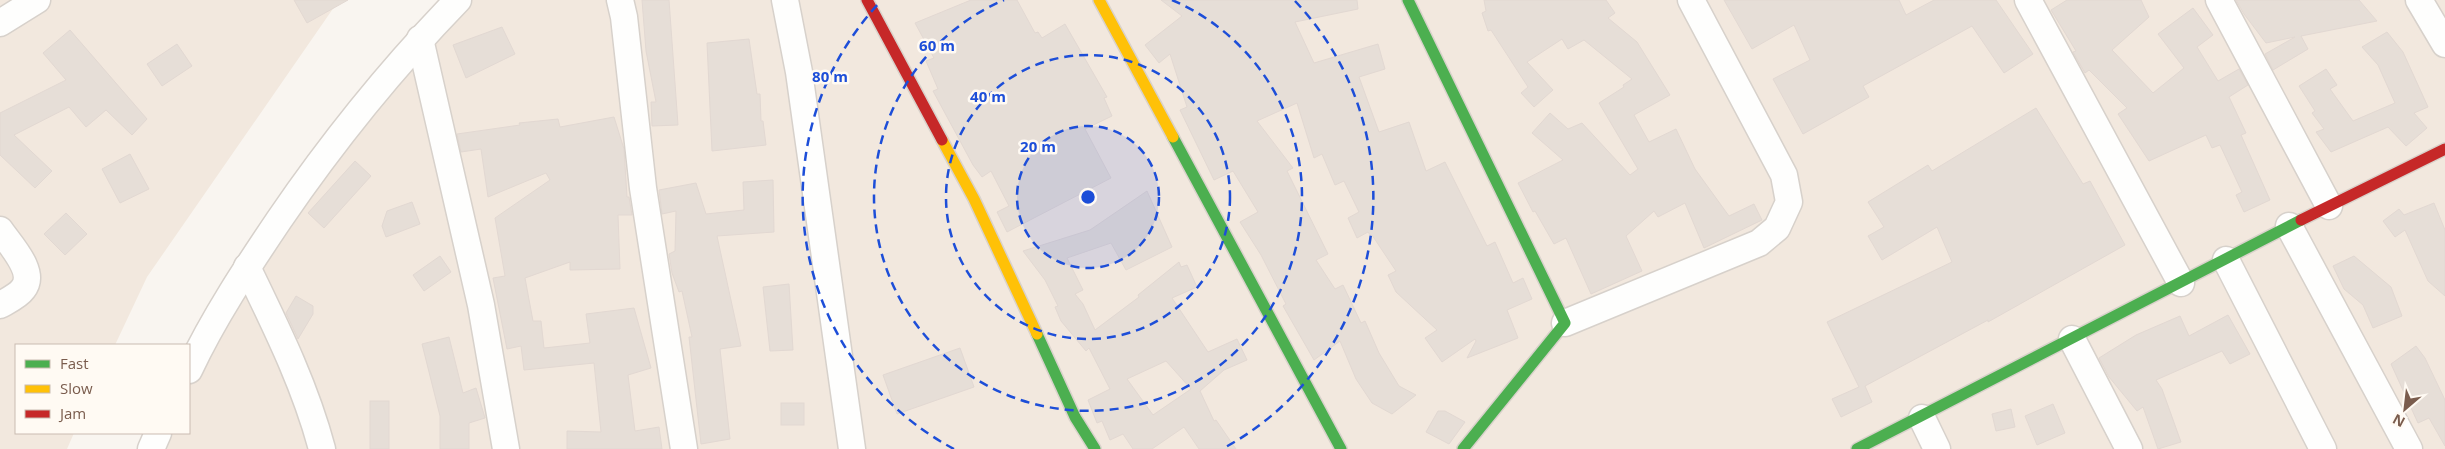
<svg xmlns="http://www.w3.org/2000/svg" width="2445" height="449" viewBox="0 0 2445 449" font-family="'Open Sans',sans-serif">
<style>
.residential{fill:#f2e8de}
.building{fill:#e6ded7;stroke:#e2d8d2;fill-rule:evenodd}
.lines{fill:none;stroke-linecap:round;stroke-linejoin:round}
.street-casing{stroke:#d7d1cb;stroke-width:29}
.fast-casing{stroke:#d9d2cb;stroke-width:14}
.slow-casing{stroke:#d9d2cb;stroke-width:14}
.jam-casing{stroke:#d9d2cb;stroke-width:14}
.street{stroke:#fefefd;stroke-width:26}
.fast{stroke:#4caf50;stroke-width:11}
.slow{stroke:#ffc107;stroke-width:11}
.jam{stroke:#c62828;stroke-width:11}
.ring{fill:none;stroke:#1d4ed8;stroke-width:2.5;stroke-dasharray:9 6}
.centre{fill:#1d4ed8;stroke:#fffaf3;stroke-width:2.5}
.ring-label{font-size:15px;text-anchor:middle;font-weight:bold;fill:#1d4ed8;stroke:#fffaf3;stroke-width:5;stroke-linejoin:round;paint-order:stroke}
</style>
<rect width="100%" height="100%" fill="#f9f5f0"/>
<!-- residential -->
<g class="residential">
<polygon points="0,0 339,0 147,277 115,345 16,345 16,433 74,433 67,449 0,449"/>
<polygon points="452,0 2445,0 2445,449 149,449 156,433 189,433 189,367"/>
</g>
<!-- building -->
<g class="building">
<polygon points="294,0 348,0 307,23"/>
<polygon points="642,0 669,0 678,125 652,126 651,102 656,102 646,51"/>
<polygon points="971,0 1017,0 1035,33 1038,32 1042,38 1065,24 1107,97 1104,98 1112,116 1085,129 1111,178 1007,232 997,212 1009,206 991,171 982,177 973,165 933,91 938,89 926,61 934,58 915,23"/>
<polygon points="1161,0 1357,0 1358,9 1295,22 1314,63 1378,44 1385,69 1359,77 1379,132 1409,122 1426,171 1445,162 1487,246 1495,242 1513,283 1523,278 1532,299 1507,310 1518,338 1467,358 1476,341 1475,339 1442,362 1425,338 1437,330 1396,292 1388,275 1396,271 1372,235 1371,236 1368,232 1357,238 1348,218 1359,212 1344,181 1335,185 1322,154 1314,158 1297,103 1257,121 1293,168 1287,171 1328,254 1316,260 1335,289 1343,285 1361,323 1365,321 1379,353 1399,386 1416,395 1392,414 1372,403 1356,379 1340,341 1314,360 1283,306 1286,304 1261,255 1240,222 1258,212 1233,171 1214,180 1180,110 1187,107 1170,54 1159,63 1145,45 1182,16"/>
<polygon points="1484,0 1606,0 1615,13 1608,18 1637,42 1670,95 1634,115 1649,142 1676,129 1695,169 1729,216 1754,204 1762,220 1704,248 1685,203 1658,217 1654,211 1626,236 1642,271 1591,294 1566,238 1554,244 1535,211 1533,212 1518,183 1563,160 1532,133 1550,113 1568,129 1582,123 1630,175 1638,169 1599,103 1624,87 1623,85 1632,79 1584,40 1568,49 1562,39 1527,62 1553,90 1534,107 1521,93 1528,87 1491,30 1488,31 1482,13 1486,11"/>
<polygon points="1724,0 1899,0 1906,15 1934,0 1996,0 2033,54 2004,73 1972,26 1863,86 1869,97 1803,134 1773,79 1810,60 1794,25 1752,49"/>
<polygon points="2067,0 2141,0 2149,17 2112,50 2153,93 2184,68 2158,34 2193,8 2213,35 2197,47 2218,81 2239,69 2248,85 2229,97 2246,133 2241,135 2270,200 2244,212 2236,195 2242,192 2220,145 2212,148 2206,135 2149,161 2118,114 2127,108 2089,70 2085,73 2073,52 2076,51 2051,10"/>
<polygon points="2236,0 2359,0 2377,21 2301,36 2308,49 2273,70 2265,54 2295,37 2266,43 2244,14"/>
<polygon points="502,27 515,54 466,78 453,45"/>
<polygon points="70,30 147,119 132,135 106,110 86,127 69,107 14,135 52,171 35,188 0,155 0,113 66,80 43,53"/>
<polygon points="2387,32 2403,52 2428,107 2414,113 2427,128 2406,146 2388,127 2331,152 2316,132 2324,129 2312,113 2315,111 2299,86 2326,69 2337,85 2330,89 2353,121 2395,103 2378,65 2362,47"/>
<polygon points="749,39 757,94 760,94 761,121 763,121 766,145 712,151 707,43"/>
<polygon points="177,44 192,66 162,86 147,64"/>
<polygon points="2036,108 2083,184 2090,181 2125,245 1988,322 1988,320 1865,386 1872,402 1841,417 1832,399 1859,387 1827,322 1952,262 1937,227 1882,260 1868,236 1884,227 1868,202 1928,165 1932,171"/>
<polygon points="614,117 624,149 627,197 629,197 632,215 618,215 620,269 570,270 570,262 525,278 533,321 541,321 544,348 590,343 586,314 634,308 651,368 628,375 635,431 659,427 662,449 567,449 567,431 601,432 594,363 524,370 521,346 507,349 493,278 505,276 495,218 550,180 546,173 488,197 481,149 461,152 457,134 520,125 519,123 558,119 560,127"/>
<polygon points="130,154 149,189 120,203 102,169"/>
<polygon points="355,161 371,176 324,228 308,213"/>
<polygon points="773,180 774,232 717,236 741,346 720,349 730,439 701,444 689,337 692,337 682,291 679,292 672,273 669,254 675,251 676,211 662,214 659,190 696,183 706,214 744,210 743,182"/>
<path d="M1147,191L1172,247L1126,270L1111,243L1067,258L1083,290L1075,294L1083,304L1095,330L1139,297L1138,295L1179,262L1181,267L1187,265L1197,287L1172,298L1208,352L1237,339L1247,360L1224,370L1200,391L1214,421L1216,420L1236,449H1199L1184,427L1152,449H1133L1123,434L1110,440L1102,421L1097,423L1088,400L1110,389L1089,348L1086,351L1061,321L1055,307L1058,306L1045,280L1023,251L1090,230ZM1166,361L1191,389L1153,415L1127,379Z"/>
<polygon points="412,202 420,224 386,237 382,226 387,211"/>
<polygon points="2434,203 2445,230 2445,296 2428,281 2405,230 2395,237 2383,221 2399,209 2404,215"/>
<polygon points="66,213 87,234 65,255 44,234"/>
<polygon points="440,256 451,272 424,291 413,275"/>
<polygon points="2354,256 2391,287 2402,316 2373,328 2363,305 2344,289 2333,266"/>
<polygon points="789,284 793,350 770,351 763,287"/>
<polygon points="296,296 313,306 313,314 298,339 286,313"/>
<polygon points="2228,315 2250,354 2230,364 2222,351 2156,380 2162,389 2181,442 2158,449 2143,407 2137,411 2109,377 2099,358 2136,335 2180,316 2189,336"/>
<polygon points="449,337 463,393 476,388 485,418 469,423 469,449 440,449 440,416 422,344"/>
<polygon points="2416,346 2425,358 2445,400 2445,446 2429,418 2418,423 2391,364"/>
<polygon points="960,348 974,387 897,414 883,375"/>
<rect x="370" y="401" width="19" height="48"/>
<rect x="781" y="403" width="23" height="22"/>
<polygon points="2053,404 2065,433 2037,445 2025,416"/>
<polygon points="2011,409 2015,427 1996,431 1992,414"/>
<polygon points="1438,411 1445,411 1465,422 1449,444 1426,432"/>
</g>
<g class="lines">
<defs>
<g id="street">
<polyline points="620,0 624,17 643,188 684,449"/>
<polyline points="785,0 799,72 852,449"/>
<polyline points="2028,0 2181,283"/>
<polyline points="2219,0 2329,206"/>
<polyline points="2419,0 2445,44"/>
<polyline points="0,23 37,0"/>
<polyline points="420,39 481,305 506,449"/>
<polyline points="2289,226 2409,449"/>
<path d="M0,230C10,245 37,272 23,289C18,296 7,301 0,305"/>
<polyline points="2226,260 2323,449"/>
<path d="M247,267C276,327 305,385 322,449"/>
<polyline points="1565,323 1759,243 1777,228 1789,202 1784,175 1691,0"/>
<polyline points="2072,339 2129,449"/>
<path d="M189,370C214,317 246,269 279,220C333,141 391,69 458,0"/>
<polyline points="1922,418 1937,449"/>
<polyline points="151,449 158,433"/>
</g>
<g id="fast">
<polyline points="1408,0 1565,323 1463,449"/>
<polyline points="1173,137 1341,449"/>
<polyline points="1037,334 1075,417 1095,449"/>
<polyline points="1857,449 2301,220"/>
</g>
<g id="slow">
<polyline points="1099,0 1173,137"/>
<polyline points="942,140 974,199 1037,334"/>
</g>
<g id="jam">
<polyline points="867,0 942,140"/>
<polyline points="2301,220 2445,149"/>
</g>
</defs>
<!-- street casing -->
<use href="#street" class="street-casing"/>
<!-- fast casing -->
<use href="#fast" class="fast-casing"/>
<!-- slow casing -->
<use href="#slow" class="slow-casing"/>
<!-- jam casing -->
<use href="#jam" class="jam-casing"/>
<!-- street -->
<use href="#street" class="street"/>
<!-- fast -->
<use href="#fast" class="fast"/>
<!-- slow -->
<use href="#slow" class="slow"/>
<!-- jam -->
<use href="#jam" class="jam"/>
</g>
<!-- distance rings -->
<circle cx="1088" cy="197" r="71" fill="#1d4ed8" fill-opacity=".12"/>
<g class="ring">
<circle cx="1088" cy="197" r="71"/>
<circle cx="1088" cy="197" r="142"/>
<path d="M1172 0A214 214 0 1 1 1004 0"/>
<path d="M954 449A285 285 0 0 1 881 1M1295 1A285 285 0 0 1 1222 449"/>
</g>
<circle cx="1088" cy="197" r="8" class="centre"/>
<g class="ring-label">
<text x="937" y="51">60 m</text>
<text x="830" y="82">80 m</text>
<text x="988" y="102">40 m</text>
<text x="1038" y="152">20 m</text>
</g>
<!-- legend -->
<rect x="15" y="344" width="175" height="90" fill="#fffaf3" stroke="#cabbb1"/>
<rect x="25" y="360" width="25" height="8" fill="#4caf50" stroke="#cabbb1"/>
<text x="60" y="369" font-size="15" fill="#7a5c4d">Fast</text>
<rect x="25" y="385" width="25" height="8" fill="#ffc107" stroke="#cabbb1"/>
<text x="60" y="394" font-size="15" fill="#7a5c4d">Slow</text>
<rect x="25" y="410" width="25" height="8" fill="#c62828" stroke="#cabbb1"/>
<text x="60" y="419" font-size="15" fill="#7a5c4d">Jam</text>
<!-- north arrow -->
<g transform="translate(2405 409) rotate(208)" stroke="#fffaf3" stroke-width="4" paint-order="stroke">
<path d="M0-4L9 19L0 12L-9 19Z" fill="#7a5c4d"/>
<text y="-8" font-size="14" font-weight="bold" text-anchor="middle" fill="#7a5c4d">N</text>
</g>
</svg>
